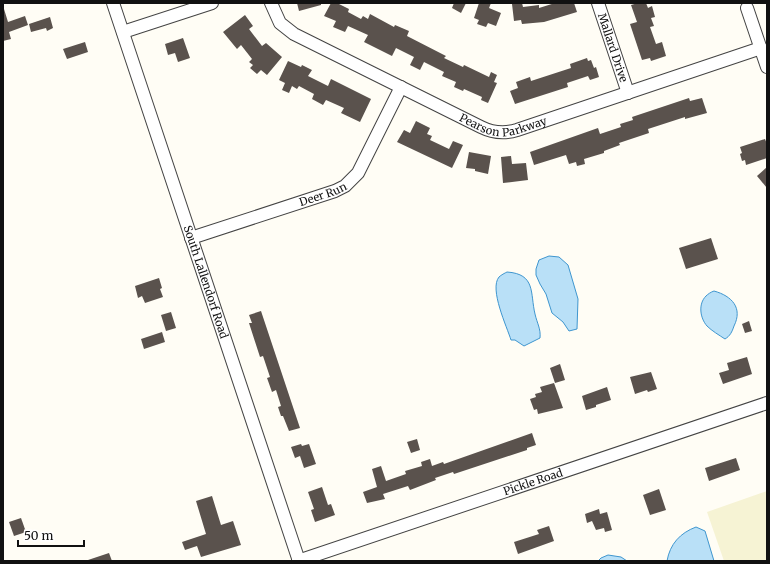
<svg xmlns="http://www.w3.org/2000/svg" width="770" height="564" viewBox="0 0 770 564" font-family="Merriweather,serif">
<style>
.farmland{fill:#f6f3d4}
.water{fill:#b9e0f7;stroke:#3f96cf}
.building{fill:#5a524d}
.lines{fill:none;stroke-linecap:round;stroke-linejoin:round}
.minor-casing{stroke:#444;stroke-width:14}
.minor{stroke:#fff;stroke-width:12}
.labels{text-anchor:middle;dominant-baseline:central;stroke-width:4;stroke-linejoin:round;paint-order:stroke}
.street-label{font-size:11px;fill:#111;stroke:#fff}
</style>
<rect width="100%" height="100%" fill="#fffdf5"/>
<!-- farmland -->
<polygon class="farmland" points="767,491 767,561 724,561 707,512"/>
<!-- water -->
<g class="water">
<polygon points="549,256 559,257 568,265 578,299 577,329 569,331 563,322 552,313 546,294 540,284 536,275 536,269 539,260"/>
<path d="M507,272C536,274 530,293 535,314C537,323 541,329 540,338L524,346L515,340H511C507,327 489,289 499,277C501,275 505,273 507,272Z"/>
<path d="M714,291C732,296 743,308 734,326C732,332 730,336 725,339C719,335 712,331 707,326C700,318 698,304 706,296C708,294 711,292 714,291Z"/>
<path d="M696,527L705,531L714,561H667C670,544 680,533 696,527Z"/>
<polygon points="608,555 621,557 627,561 598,561 601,558"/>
</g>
<!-- building -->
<g class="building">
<polygon points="297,3 321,3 321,5 299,11"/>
<polygon points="331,3 337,3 349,9 348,12 361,19 363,16 368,19 370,14 394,27 395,25 409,31 407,36 446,56 444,58 463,67 464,65 489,77 491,72 497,75 494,82 497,83 488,103 481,100 482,97 464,89 463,91 454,87 456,82 442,76 444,72 424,62 420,70 410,65 414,57 396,48 392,56 364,42 368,35 348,26 345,32 333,27 336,21 324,16"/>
<polygon points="454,3 466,3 461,13 452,8"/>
<polygon points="479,3 491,3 489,8 501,13 496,26 488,23 486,27 477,24 479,20 474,18"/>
<polygon points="522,3 523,7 539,5 539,8 555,3 574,3 577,12 544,22 522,24 521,20 514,21 512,4"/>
<polygon points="638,3 646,3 648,8 652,6 655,17 651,18 654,26 650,27 656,44 662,42 666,56 651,61 650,58 642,60 630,24 637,22 631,5"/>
<polygon points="4,9 8,22 25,16 28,25 9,32 11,39 3,41 3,10"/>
<polygon points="245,15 253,26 249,29 262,46 266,43 282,57 267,75 261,70 257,74 250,68 253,65 249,62 252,59 241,45 237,49 223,32"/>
<polygon points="50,17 53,28 47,31 46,28 31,32 29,24"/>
<polygon points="183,38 190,58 178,62 175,53 168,55 165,44"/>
<polygon points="85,42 88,52 67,59 63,49"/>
<polygon points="587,58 588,61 591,60 594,68 596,67 599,77 590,80 588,76 567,83 568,87 515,104 510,91 518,88 516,82 530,77 531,81 571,68 570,64"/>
<polygon points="288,61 301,67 302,65 312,70 308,76 328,86 331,79 371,99 360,122 341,113 344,108 326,100 323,105 312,99 314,94 299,86 297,89 292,86 289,93 282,90 285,83 279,80"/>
<polygon points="689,98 690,101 702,98 707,113 685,119 685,117 648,129 649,133 619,143 620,145 604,151 604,153 584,159 585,164 577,166 576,162 569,164 566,155 534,165 530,152 598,128 600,134 621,127 620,124 633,120 632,117"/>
<polygon points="416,121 430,128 427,134 432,136 430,140 449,149 453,141 463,145 452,168 397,142 404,130 410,133"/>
<polygon points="765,139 767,144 767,158 746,165 745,160 742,161 740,154 742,153 740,147"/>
<polygon points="469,152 491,156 488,174 475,171 475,169 466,168"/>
<polygon points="511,156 512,164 526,163 528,180 503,183 501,157"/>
<polygon points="767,167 767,188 757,176"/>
<polygon points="711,238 718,259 686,269 679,248"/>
<polygon points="159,278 162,288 160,289 163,297 145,303 142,296 138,298 135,286"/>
<polygon points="261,311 300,428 289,431 283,416 281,416 278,407 281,406 276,390 272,392 267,378 270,377 263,356 260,357 249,323 252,323 249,315"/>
<polygon points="171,312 176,328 166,331 161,315"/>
<polygon points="749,321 752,331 745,333 742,324"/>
<polygon points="162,332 165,342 144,349 141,339"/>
<polygon points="747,357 752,374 723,384 719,373 729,370 727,363"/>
<polygon points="560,364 565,380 555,383 550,368"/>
<polygon points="651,372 657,389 648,392 647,390 635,394 630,377"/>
<polygon points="554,383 563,408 538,414 537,409 534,410 530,399 536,397 535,394 542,392 540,387"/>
<polygon points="607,387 611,400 596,405 596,407 586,410 582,396"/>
<polygon points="532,433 536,445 527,448 527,450 454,474 453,472 435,478 436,480 410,490 408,486 383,494 385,499 367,503 363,492 377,487 372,469 381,466 386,481 406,474 405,471 422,466 421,462 430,459 432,466 443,462 444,464"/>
<polygon points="417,439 420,450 411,453 407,442"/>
<polygon points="301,444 302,446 309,444 316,464 304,468 300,456 295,458 291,447"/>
<polygon points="736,458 740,470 709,481 705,468"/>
<polygon points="322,487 328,505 331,504 335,515 315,522 311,510 314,509 308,492"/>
<polygon points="659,489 666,510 650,515 643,495"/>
<polygon points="212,496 221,525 233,521 241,545 201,557 197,546 185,550 182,542 206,534 196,501"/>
<polygon points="599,509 600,514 607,512 612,530 605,532 604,528 596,530 592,521 587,523 585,514"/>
<polygon points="21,518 26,532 14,536 9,522"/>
<polygon points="549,526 554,541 518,554 514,542 539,534 537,530"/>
<polygon points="109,553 112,561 88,561 88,560"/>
</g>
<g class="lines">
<defs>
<g id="minor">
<path id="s1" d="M113,3L299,561"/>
<path id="s2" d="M271,3L280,23L294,34L481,127C493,133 504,134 517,130L761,48"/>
<path id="s3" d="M598,3L628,93"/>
<polyline points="747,8 767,67"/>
<polyline points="123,32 212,3"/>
<path id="s4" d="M191,238L335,191L345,186L358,173L401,87"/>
<path id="s5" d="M298,561L767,403"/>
</g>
</defs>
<!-- minor casing -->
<use href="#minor" class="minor-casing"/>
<!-- minor -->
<use href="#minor" class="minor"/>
</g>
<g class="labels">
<!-- street labels -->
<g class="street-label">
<text stroke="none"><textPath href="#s3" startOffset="47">Mallard Drive</textPath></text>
<text stroke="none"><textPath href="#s2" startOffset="271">Pearson Parkway</textPath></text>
<text stroke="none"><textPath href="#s4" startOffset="139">Deer Run</textPath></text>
<text stroke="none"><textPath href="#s1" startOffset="294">South Lallendorf Road</textPath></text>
<text stroke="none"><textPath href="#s5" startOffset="248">Pickle Road</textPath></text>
</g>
</g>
<!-- border -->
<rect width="770" height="564" fill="none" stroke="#111111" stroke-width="8"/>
<!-- scale -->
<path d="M18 540v6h66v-6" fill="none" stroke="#111111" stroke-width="2"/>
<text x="24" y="540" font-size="12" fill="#111111" stroke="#ffffff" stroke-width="3" paint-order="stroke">50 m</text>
</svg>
